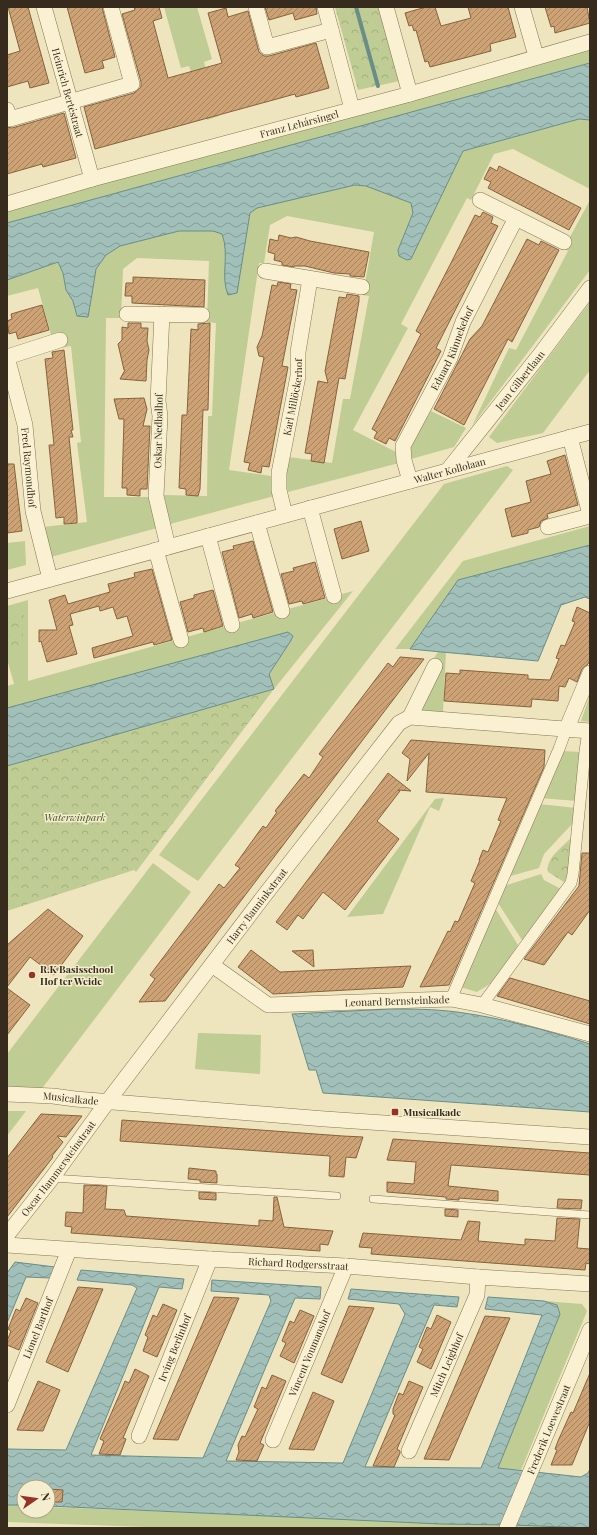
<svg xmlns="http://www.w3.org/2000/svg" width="597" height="1535" viewBox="0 0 597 1535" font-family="'Playfair Display',serif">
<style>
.grass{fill:#bfcc93}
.forest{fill:url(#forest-crowns)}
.water{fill:url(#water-waves);stroke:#698d88}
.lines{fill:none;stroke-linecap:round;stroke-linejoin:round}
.stream{stroke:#698d88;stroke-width:4}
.building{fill:url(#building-hatch);stroke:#86623d}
.service-casing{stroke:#867557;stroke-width:8}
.pedestrian-casing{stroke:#867557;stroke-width:12}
.minor-casing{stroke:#867557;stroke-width:16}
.service{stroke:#f9f1d1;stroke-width:7}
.pedestrian{stroke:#f9f1d1;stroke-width:11}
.minor{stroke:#f9f1d1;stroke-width:15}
.poi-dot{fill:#963226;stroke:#f5eece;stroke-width:1.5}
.labels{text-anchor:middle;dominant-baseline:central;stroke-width:3;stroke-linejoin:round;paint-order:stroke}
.street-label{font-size:10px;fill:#362b1c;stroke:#f5eece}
.park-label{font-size:10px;font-style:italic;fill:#415222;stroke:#f5eece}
.poi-label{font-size:10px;font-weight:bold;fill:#362b1c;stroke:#f5eece;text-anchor:start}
</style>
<defs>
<pattern id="forest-crowns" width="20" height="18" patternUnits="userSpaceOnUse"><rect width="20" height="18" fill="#bfcc93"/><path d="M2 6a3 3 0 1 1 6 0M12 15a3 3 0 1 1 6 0" fill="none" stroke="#a5af7e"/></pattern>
<pattern id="water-waves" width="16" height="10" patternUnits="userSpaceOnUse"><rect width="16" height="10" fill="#a2c0ba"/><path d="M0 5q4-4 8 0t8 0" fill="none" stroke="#859c96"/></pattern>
<pattern id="building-hatch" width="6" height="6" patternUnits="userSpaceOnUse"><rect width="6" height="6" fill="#cda274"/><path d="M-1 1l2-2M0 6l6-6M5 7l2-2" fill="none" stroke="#a7845e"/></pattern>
</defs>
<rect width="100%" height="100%" fill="#eee5be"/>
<!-- grass -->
<g class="grass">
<polygon points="164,7 197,7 212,59 204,62 219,116 207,120 189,66 181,68"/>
<polygon points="590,50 590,63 7,223 7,209"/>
<polygon points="579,119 590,120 590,189 513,149 494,154 471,200 467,198 401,324 408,328 353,430 396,452 399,463 288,492 285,479 289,457 332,463 343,399 350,399 369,296 363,295 374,232 287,216 270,225 264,263 259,263 229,470 271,476 274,496 170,524 164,495 207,496 208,416 212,416 216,323 207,322 209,261 137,258 123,269 121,318 106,318 104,497 149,497 157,528 51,557 43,527 87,522 77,443 81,442 71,346 55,349 38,288 7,296 7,280 58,262 63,273 66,290 73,301 77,316 92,294 96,269 106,255 120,246 179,231 213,231 222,234 226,245 225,287 249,213 257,208 355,185 366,186 411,203 413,213 398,250 407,260 411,259 463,151"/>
<polygon points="590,200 590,270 472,426 509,348 516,350 568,251 564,248"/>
<polygon points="590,302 590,370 543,433 497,443 489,437"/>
<polygon points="431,411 466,428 454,447 411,459 409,448"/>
<polygon points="507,466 513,470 198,881 159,855 444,484"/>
<polygon points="590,526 590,545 458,580 410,649 395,649 463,561"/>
<polygon points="25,541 26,565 7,570 7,543"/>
<polygon points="353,591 274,689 151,852 274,689 269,674 290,642 7,709 7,686 14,684 7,659 7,606 28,600 28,681"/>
<polygon points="438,652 446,652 443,712 418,710 423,674"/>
<polygon points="590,695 590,722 581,721"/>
<polygon points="563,751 581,752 577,801 540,798"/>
<polygon points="444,798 439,811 430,807 383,914 347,917 435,799"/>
<polygon points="539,804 576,808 573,823 544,854 539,868 507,877"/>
<polygon points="153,863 191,892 40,1091 7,1087 7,1054"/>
<polygon points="541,874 544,880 561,889 522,940 496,900 504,886"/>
<polygon points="495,908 518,945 503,971 496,980 477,992 460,987"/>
<polygon points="198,1033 261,1035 260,1074 195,1069"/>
<polygon points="7,1111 26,1111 7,1136"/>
<polygon points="544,1301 582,1304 587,1311 521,1470 498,1468 560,1314 557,1305"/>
<polygon points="7,1505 24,1505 24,1511 48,1511 48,1507 501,1525 499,1528 173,1528 7,1522"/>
<polygon points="513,1525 564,1526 565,1528 512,1528"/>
</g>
<!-- forest -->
<g class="forest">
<polygon points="335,7 384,7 404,80 358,90"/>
<polygon points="24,608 22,653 10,656 7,645 7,613"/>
<polygon points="274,689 136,872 134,870 7,911 7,766"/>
<path d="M572,837L568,876L564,882L548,872C545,858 564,846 572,837Z"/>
</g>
<!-- water -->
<g class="water">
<path d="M590,63V120L579,119L463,151L411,259L407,260L399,256L398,250L413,213L411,203L366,186L355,185L257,208L250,213L237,293L228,295C220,276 230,255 222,234L213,231H179L120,246L106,255L96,269L92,294L88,317L77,316L73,301L66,290L63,273L58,262L7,280V223Z"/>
<polygon points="590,545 590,599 585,597 561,605 538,661 410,649 458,580"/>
<polygon points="288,632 293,636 290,642 269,674 274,689 7,766 7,708"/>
<path d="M390,1009C412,1009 434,1009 457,1012C502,1018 546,1030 590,1044V1112L323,1093L316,1070H309L292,1014Z"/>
<polygon points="15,1262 55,1267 51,1278 26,1277 7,1323 7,1273"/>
<polygon points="81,1270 184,1279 182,1289 159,1287 91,1455 203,1458 271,1301 269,1295 211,1291 212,1280 321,1287 320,1299 295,1298 226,1461 343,1463 405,1314 399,1304 348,1299 351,1289 459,1297 457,1307 434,1305 365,1467 481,1468 542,1315 485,1309 488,1297 544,1301 557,1305 560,1314 498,1468 581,1477 588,1473 590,1469 590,1528 513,1525 441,1524 48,1506 48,1487 24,1487 24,1505 7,1505 7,1449 66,1450 137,1288 132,1285 77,1280"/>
</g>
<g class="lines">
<!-- stream -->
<polyline class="stream" points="356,7 378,86"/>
</g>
<!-- building -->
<g class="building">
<polygon points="8,7 28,7 49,83 30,88 28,81 7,87 7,55 20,51"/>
<polygon points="67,7 102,7 115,57 102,61 104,68 85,73"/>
<polygon points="134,7 159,7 162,18 153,21 168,78 222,63 208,13 226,8 228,17 248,11 259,52 264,56 269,56 316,43 329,88 296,97 295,94 95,149 84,107 134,93 141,87 141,82 122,14 135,10"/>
<polygon points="265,7 316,7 317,14 295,20 293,13 269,20"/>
<polygon points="426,7 435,7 441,26 471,18 468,7 508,7 516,37 490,44 491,51 430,67 428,61 425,62 416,30 414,31 412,25 409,26 405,13"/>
<polygon points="545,7 587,7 590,23 555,33 554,26 551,27"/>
<polygon points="64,113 76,158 43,167 42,164 7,174 7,127 12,128"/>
<polygon points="499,166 581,208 569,230 488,188 491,182 484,179 490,167 497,171"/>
<polygon points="483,212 493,217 491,223 498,226 436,348 441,351 395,441 389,438 386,444 374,438 377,432 372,429 421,334 416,331 452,261 475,215 480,217"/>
<polygon points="279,235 291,238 296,237 310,241 369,252 364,277 350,276 350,274 334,273 305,266 294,266 294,267 282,265 282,262 274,260 275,254 268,252 270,239 278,241"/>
<polygon points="527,239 539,245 541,241 559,250 512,342 508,339 464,425 434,409 470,339 482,326"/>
<polygon points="133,277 205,280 204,307 132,303 132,296 125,296 126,283 133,283"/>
<polygon points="278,282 291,284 290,289 297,290 282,366 288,367 269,467 262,466 261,473 248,470 250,463 244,462 264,357 259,356 257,347 262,336 272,285 277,286"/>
<polygon points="347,294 359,296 359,301 345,379 339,378 324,463 311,461 312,454 305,453 318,381 328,383 325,371 339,297 346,298"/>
<polygon points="42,305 49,330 18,339 16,332 9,334 7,321 12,319 11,314"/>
<polygon points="128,323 141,323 141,328 148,328 147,341 149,350 147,360 146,381 120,379 125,370 124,370 118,344 122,340 122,327 128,328"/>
<polygon points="210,323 208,410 203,410 200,489 198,496 186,495 186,489 179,488 182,415 187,415 191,329 198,330 198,324"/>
<polygon points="64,350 73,430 71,430 73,437 69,437 77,516 77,523 64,524 64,517 56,518 49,445 54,445 45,359 53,358 52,352"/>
<polygon points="144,398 147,409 143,426 150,426 147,489 140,489 140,496 127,495 127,488 122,488 124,419 119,419 114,399"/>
<polygon points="565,455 578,505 547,514 548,518 541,521 539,527 528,530 528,533 512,537 505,509 531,502 526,481 551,474 547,461"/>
<polygon points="7,464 14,464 22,531 7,533"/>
<polygon points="361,521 369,551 342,559 334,529"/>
<polygon points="253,541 273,612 253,618 252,614 239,618 222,552 234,549 233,546"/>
<polygon points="315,562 325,598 303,604 302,601 289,604 281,574 294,571 293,568"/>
<polygon points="152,569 172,640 154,645 153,642 94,658 92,648 133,636 127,616 117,619 113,607 100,611 99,606 70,614 73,625 69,626 77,654 47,662 41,641 39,642 39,630 57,630 49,600 65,595 68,604 110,592 108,584 135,577 134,573"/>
<polygon points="213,590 223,626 204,632 203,628 188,632 180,602 194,598 194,595"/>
<polygon points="577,607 590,613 590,660 588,664 582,669 577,682 569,678 565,687 559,686 558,701 532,699 531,707 444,701 446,673 460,674 460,670 528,675 528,679 550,680 559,659 556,658 561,645 565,646 575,622 572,621"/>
<polygon points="400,657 424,659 165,1001 139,1002 155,979 150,975 184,930 219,884 224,888 240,868 235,865 263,826 266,828 277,812 275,811 304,774 309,778 323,757 319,754 388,663 393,667"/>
<polygon points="411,740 545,750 544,767 449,985 420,987 448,931 450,932 455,921 458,922 475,883 471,881 480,860 479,860 483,850 488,852 501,821 498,820 507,798 426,792 429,753 407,781 410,759 402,753"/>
<polygon points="388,773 411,791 398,790 400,791 377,821 399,839 345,910 323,892 303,919 298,915 287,930 276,922"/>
<polygon points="582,853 590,853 590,910 572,935 568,932 544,965 524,959 579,886"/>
<polygon points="48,909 83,936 54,975 30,957 7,987 7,945"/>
<polygon points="251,950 280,972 411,966 403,987 273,994 238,967"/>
<polygon points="313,950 314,967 292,951"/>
<polygon points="510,978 590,1001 590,1024 497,996"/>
<polygon points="7,988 30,1005 7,1035"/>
<polygon points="41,1114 82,1116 66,1137 57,1136 63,1142 52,1156 53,1157 7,1217 7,1158"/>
<polygon points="122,1120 343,1136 363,1137 356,1158 346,1157 344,1177 329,1176 330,1156 120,1141"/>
<polygon points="393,1139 590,1153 590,1175 451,1165 448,1186 498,1191 498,1201 459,1198 459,1200 446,1199 446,1197 387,1192 387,1182 414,1184 416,1162 387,1160"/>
<polygon points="189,1168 216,1171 216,1174 217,1174 217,1183 200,1182 200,1180 188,1179"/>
<polygon points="84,1185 107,1186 105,1209 124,1210 126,1216 259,1226 259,1220 273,1221 274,1197 277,1197 284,1227 333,1231 328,1245 320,1244 320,1251 71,1233 72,1227 65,1226 66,1212 83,1213"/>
<polygon points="199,1192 216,1193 216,1200 199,1199"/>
<polygon points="558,1199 582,1200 581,1209 557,1208"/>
<polygon points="445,1209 458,1210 458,1217 445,1216"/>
<polygon points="557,1218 580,1219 577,1248 590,1249 590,1264 586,1263 585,1270 371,1254 372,1248 359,1247 363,1233 461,1240 468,1221 480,1222 478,1241 525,1245 525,1239 555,1241"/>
<polygon points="78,1287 103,1289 68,1372 46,1362"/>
<polygon points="214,1297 239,1298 178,1440 153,1439"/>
<polygon points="26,1298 38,1303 19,1350 7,1345 7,1341 11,1331 8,1329 16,1309 20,1311"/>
<polygon points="163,1304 177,1310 157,1357 143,1351 148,1337 145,1335 153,1315 157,1317"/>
<polygon points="349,1306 374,1308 342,1383 321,1374"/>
<polygon points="300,1310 314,1316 294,1363 280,1356 286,1343 282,1341 290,1321 294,1323"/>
<polygon points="437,1315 451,1322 431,1369 417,1362 423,1349 419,1347 427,1327 431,1329"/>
<polygon points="485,1316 510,1318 449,1460 424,1459"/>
<polygon points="135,1369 149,1376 123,1438 126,1439 120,1455 99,1454 104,1441 100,1439 121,1391 125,1381 129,1383"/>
<polygon points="590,1373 590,1422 588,1426 572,1465 551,1465 557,1450 555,1449 558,1441 571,1412 573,1413"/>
<polygon points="272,1375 286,1381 260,1443 264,1445 257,1461 236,1460 239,1452 238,1445 242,1436 245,1437 258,1409 254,1407 262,1387 266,1389"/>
<polygon points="38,1381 60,1390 43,1431 17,1430"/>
<polygon points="409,1381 423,1387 397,1449 400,1451 400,1453 394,1467 373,1466 395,1415 393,1414 393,1409 399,1393 403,1395"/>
<polygon points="313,1392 334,1401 314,1450 289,1449"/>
<polygon points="48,1489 63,1490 62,1502 48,1502"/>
</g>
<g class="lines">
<defs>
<g id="service">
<polyline points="52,1178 337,1196"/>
<polyline points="373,1199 590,1215"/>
</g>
<g id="pedestrian">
<polyline points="451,999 559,749 566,730"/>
<polyline points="482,1005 571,883 573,874 585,751 588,731"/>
</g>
<g id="minor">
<path id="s1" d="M44,7L92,179"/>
<polyline points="256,7 267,47 331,30"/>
<polyline points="325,7 352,109"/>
<polyline points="386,7 410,94"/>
<polyline points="522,7 536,56"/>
<polyline points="7,110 10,119 132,84 111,7"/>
<polyline points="480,200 564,242"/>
<path id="s2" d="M7,204L92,179L410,94L590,42"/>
<polyline points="265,271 362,287"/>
<polyline points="127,314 202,315"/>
<polyline points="162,314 158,401 160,416 156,496 168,547"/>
<path id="s3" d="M7,357L25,425L33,511L50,579"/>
<polyline points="7,357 60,340"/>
<polyline points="570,437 590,515"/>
<path id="s4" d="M448,470L539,356L590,288"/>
<path id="s5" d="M410,481L404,460L403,446L450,358L463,322L516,218"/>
<polyline points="310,508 334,596"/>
<path id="s6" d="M285,515L279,490V473L298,376V352L310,279"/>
<polyline points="257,523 282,611"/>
<polyline points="548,527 590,516"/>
<polyline points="208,536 232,625"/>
<polyline points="156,550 181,640"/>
<path id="s7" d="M7,591L590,432"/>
<polyline points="410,717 435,666"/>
<polyline points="566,730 590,673"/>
<path id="s8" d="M212,965L268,1005L451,999L482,1005L590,1034"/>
<path id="s9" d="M7,1094L53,1096L75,1099L325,1119L590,1137"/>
<path id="s10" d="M7,1235L52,1178L108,1101L264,896L399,723L410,717L590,731"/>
<path id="s11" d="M7,1245L210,1259L346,1266L478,1277L590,1284"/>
<path id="s12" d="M7,1405L69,1250"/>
<path id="s13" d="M139,1436L210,1259"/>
<path id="s14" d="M273,1440L346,1266"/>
<path id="s15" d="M409,1451L477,1295L478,1277"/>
<path id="s16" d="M507,1528L590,1330"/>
</g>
</defs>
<!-- service casing -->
<use href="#service" class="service-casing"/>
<!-- pedestrian casing -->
<use href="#pedestrian" class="pedestrian-casing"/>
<!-- minor casing -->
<use href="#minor" class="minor-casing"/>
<!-- service -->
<use href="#service" class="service"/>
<!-- pedestrian -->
<use href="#pedestrian" class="pedestrian"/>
<!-- minor -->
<use href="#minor" class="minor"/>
</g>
<!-- markers -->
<g class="poi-dot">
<circle cx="32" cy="975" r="4"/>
<rect x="391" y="1108" width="8" height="8" rx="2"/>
</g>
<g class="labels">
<!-- street labels -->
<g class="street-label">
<text stroke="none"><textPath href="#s1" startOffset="89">Heinrich Bertéstraat</textPath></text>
<text stroke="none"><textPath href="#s2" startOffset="303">Franz Lehársingel</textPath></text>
<text stroke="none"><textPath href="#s5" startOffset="145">Eduard Künnekehof</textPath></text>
<text stroke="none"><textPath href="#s4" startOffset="115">Jean Gilbertlaan</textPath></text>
<text stroke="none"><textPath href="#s6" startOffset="120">Karl Millöckerhof</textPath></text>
<text transform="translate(158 431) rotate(-89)">Oskar Nedbalhof</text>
<text stroke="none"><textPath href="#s3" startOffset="113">Fred Raymondhof</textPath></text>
<text stroke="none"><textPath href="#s7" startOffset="459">Walter Kollolaan</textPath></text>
<text stroke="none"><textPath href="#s10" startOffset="413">Harry Banninkstraat</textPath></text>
<text stroke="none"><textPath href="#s8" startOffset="198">Leonard Bernsteinkade</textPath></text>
<text stroke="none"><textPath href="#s9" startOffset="64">Musicalkade</textPath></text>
<text stroke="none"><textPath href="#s10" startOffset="84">Oscar Hammersteinstraat</textPath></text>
<text stroke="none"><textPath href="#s11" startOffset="292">Richard Rodgersstraat</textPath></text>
<text stroke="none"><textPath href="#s12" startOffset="83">Lionel Barthof</textPath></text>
<text stroke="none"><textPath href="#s13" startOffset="95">Irving Berlinhof</textPath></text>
<text stroke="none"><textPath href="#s14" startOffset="94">Vincent Youmanshof</textPath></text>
<text stroke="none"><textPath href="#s15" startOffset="94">Mitch Leighhof</textPath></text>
<text stroke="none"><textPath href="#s16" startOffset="107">Frederik Loewestraat</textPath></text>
</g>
<!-- park labels -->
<g class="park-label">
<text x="75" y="817">Waterwinpark</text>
</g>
<!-- poi labels -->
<g class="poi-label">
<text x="40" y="969">R.K Basisschool<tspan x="40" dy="12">Hof ter Weide</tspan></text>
<text x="403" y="1112">Musicalkade</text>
</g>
</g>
<!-- border -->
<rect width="597" height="1535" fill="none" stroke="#362b1c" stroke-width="16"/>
<!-- north arrow -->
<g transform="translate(36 1499) rotate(77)"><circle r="19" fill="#f5eece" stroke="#a9a087"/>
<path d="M0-3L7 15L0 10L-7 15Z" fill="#963226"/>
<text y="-6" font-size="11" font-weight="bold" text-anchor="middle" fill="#362b1c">N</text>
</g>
</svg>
